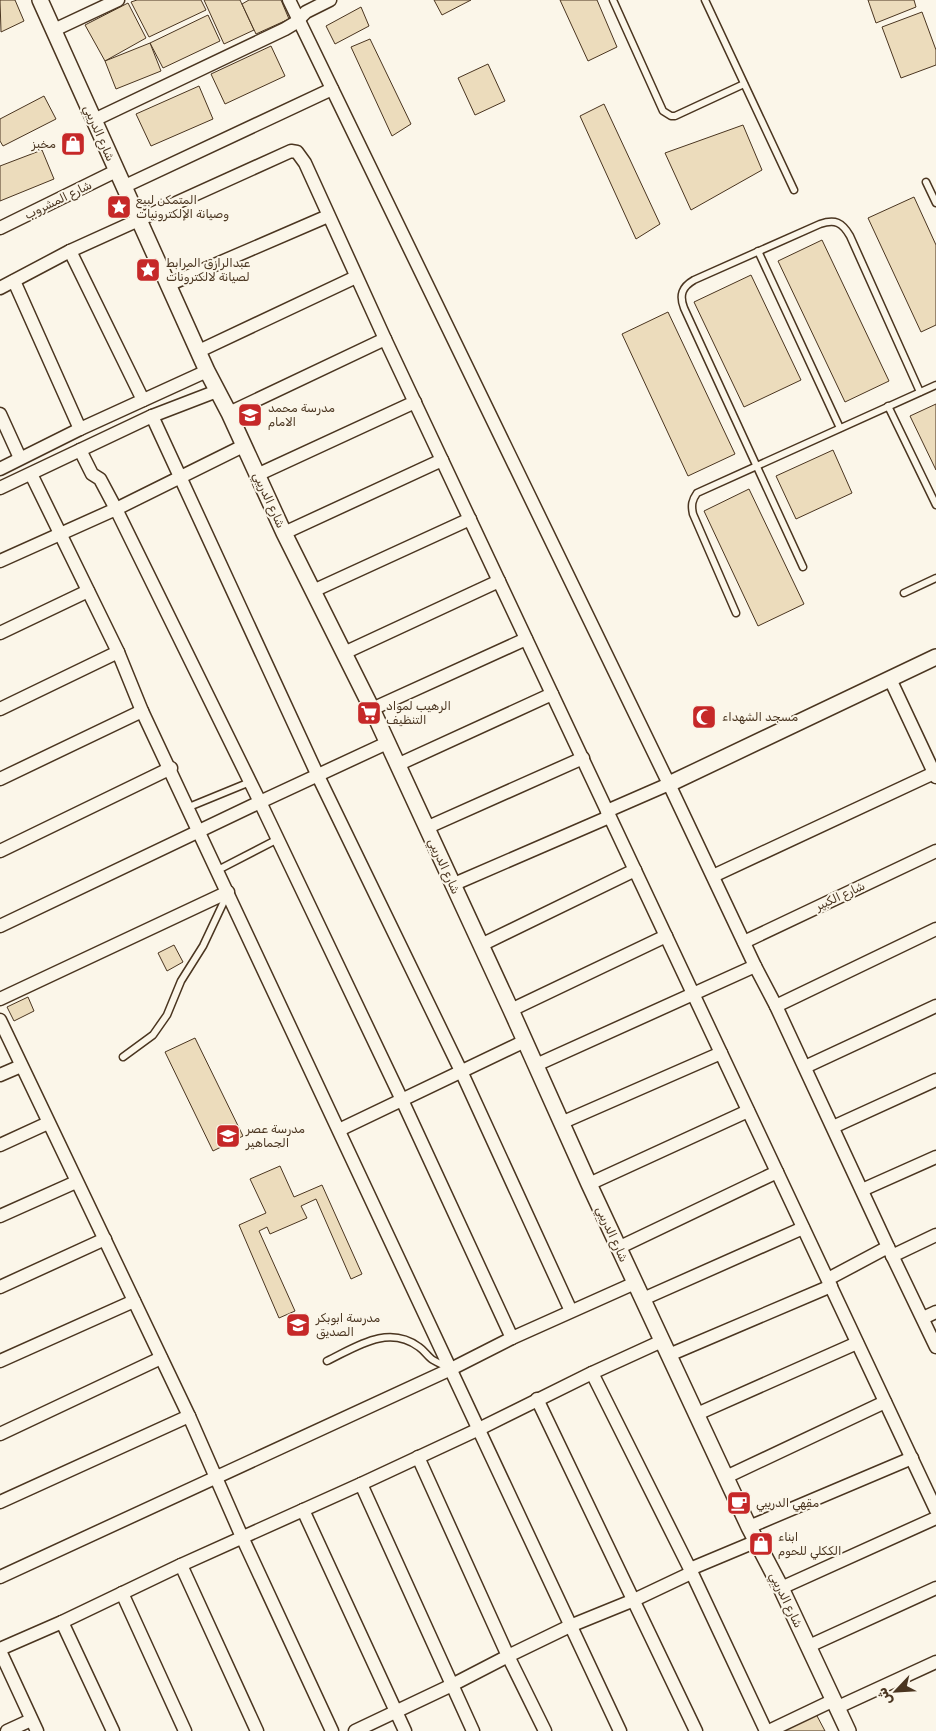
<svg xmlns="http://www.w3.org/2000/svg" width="936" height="1731" viewBox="0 0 936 1731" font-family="Rubik,Cairo,sans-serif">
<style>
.building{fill:#ecdcbc;stroke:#4a3520}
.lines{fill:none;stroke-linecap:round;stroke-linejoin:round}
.service-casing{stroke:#4a3520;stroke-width:9}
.minor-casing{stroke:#4a3520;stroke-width:15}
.tertiary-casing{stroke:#4a3520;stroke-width:18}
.service{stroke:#fbf6e9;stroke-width:6}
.minor{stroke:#fbf6e9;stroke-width:12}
.tertiary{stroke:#fbf6e9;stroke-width:15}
.labels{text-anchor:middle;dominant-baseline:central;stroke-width:4;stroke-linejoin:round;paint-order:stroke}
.street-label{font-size:12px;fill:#4a3520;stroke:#fbf6e9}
.poi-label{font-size:12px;fill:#4a3520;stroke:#fbf6e9;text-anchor:start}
</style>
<rect width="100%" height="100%" fill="#fbf6e9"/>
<!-- building -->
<g class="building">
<polygon points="0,0 15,0 24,21 1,32"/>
<polygon points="137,0 201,0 206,10 149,37 131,2"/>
<polygon points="204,0 240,0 254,30 224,44"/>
<polygon points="249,0 281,0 289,19 256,34 242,4"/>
<polygon points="434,0 471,0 442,15"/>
<polygon points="560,0 597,0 617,47 588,61"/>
<polygon points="868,0 914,0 916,7 876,23"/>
<polygon points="128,3 146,38 105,61 85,25"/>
<polygon points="361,7 369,26 335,44 326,26"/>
<polygon points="922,12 936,50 936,65 901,78 882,27"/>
<polygon points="208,15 220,41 163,68 150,43"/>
<polygon points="370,39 411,124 392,136 351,47"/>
<polygon points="150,43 161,71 116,89 105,61"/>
<polygon points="271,46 285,76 225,104 211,74"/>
<polygon points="488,64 505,101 475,115 458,78"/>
<polygon points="199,86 213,119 151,146 136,114"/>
<polygon points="44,96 56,119 3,146 0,141 0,119"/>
<polygon points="604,104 660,224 636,239 580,116"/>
<polygon points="743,125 762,170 691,210 665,153"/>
<polygon points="42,150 54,179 0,201 0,166"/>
<polygon points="914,197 936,245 936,325 921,332 868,218"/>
<polygon points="822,240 889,381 845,402 778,261"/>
<polygon points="751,275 801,380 744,407 694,302"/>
<polygon points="668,312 735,454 688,476 622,334"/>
<polygon points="936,404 936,470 910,416"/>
<polygon points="833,450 852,493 796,519 776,476"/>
<polygon points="749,489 804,604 758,626 704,511"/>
<polygon points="174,945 183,962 167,971 158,953"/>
<polygon points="28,997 34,1011 14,1021 7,1007"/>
<polygon points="195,1038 243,1136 213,1151 165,1052"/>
<polygon points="280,1166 294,1197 322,1185 362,1274 351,1279 316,1199 301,1206 307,1218 270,1234 267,1227 259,1231 295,1311 279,1318 239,1225 266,1213 250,1179"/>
<polygon points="816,1714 825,1731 780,1731"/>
</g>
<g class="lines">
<defs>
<g id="service">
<polyline points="613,0 663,111 671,116 675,116 744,84"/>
<polyline points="705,0 794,190"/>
<polyline points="926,182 936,203"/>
<polyline points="758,251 840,428"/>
<polyline points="888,406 936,505"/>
<path d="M803,567L684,308C679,295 682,287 694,280L820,224C835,219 842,222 850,236L920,392"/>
<polyline points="904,593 936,578"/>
<path d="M736,613L693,514C691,505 692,500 697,493L936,385"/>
<polyline points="189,807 250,782"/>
<polyline points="218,870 276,840"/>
<polyline points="123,1057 153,1035 167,1015 181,981 203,946 227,895"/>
<path d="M327,1361C356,1347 388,1324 419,1347C425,1351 428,1357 433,1360C438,1363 443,1365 447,1367"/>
</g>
<g id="minor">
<polyline points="289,0 669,784 755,966 776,1006 888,1247 936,1347"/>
<polyline points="54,30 118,0"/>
<polyline points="94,120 285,29 295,23 306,12 330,0"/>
<polyline points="123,187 332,89"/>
<polyline points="0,228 116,171"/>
<polyline points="70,251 143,400"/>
<polyline points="14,281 80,429"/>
<polyline points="168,285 328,216"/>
<polyline points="0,288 70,251 291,151 297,152 305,163 385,339 936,1510"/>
<polyline points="199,351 356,277"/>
<polyline points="229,413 385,339"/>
<polyline points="0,414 20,458"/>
<polyline points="152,416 318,776 461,1071 571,1311"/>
<polyline points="80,450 92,474 100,479 116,509 260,802 402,1100 512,1338"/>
<polyline points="0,469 80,429 207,371"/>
<polyline points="31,474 118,652 142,711 620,1731"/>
<polyline points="257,475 415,402"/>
<polyline points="0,488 152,416 217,391"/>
<polyline points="284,533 442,460"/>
<polyline points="0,561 116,509 243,446"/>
<polyline points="313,591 470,519"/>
<polyline points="0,633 88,591"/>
<polyline points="344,653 499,581"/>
<polyline points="890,679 936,777"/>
<polyline points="0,709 118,652"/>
<polyline points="372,709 526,639"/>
<polyline points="397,765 552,694"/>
<polyline points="0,779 142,711"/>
<polyline points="607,811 669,784"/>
<polyline points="426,828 583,758"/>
<polyline points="0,851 171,768"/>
<polyline points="713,876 934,773"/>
<polyline points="452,885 609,817"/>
<polyline points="0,926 260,802 387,743"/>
<polyline points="744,942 936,851"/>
<polyline points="481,945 635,870"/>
<polyline points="0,999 228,892"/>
<polyline points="776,1006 936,929"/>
<polyline points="511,1010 666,936"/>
<polyline points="0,1020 189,1416 242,1537 332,1731"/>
<polyline points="536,1065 755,966"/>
<polyline points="805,1067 936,1006"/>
<polyline points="0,1075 21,1066"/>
<polyline points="561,1123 721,1053"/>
<polyline points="833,1127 936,1080"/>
<polyline points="339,1130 525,1041"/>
<polyline points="0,1145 48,1123"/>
<polyline points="589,1184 748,1111"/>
<polyline points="862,1190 936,1157"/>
<polyline points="0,1216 76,1182"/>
<polyline points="618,1248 777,1172"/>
<polyline points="892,1256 936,1235"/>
<polyline points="828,1279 888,1247"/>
<polyline points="0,1287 105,1239"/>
<polyline points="643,1299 803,1228"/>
<polyline points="923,1318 936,1312"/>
<polyline points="669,1355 831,1286"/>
<polyline points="0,1361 134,1301"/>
<polyline points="592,1373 690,1569 766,1731"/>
<polyline points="537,1399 696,1731"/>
<polyline points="697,1414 857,1343"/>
<polyline points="0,1434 161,1358"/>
<polyline points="418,1457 508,1656 545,1731"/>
<polyline points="726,1477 885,1402"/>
<polyline points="361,1484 473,1731"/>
<polyline points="0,1502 189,1416"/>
<polyline points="303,1510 405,1731"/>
<polyline points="749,1527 912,1458"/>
<polyline points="181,1565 257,1731"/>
<polyline points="690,1569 757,1541"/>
<polyline points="0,1577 451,1369 512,1338 635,1283"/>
<polyline points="781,1588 936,1518"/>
<polyline points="122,1593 185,1731"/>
<polyline points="62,1622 113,1731"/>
<polyline points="809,1646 936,1588"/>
<polyline points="0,1649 62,1622 181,1565 361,1484 479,1429 592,1373 662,1341"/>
<polyline points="0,1651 37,1731"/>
<polyline points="838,1707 936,1662"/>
<polyline points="7,1731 31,1720"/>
<polyline points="355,1731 452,1685 508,1656 570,1626 634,1600 691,1573"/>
<polyline points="769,1731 834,1700"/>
</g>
<g id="tertiary">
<polyline points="40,0 207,371 229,413 284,533 372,709 511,1010 589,1184 749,1527 781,1588 848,1731"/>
<polyline points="669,784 936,657"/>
</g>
</defs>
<!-- service casing -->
<use href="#service" class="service-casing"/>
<!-- minor casing -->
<use href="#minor" class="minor-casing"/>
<!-- tertiary casing -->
<use href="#tertiary" class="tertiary-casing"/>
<!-- service -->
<use href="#service" class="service"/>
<!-- minor -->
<use href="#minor" class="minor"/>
<!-- tertiary -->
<use href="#tertiary" class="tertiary"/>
</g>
<!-- icons -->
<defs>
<symbol id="shop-square" viewBox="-11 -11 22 22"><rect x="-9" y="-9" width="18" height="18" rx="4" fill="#c62828" stroke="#fbf6e9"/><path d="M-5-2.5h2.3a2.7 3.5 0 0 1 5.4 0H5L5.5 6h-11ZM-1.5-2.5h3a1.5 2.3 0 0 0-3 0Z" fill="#fff"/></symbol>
<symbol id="sight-square" viewBox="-11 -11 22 22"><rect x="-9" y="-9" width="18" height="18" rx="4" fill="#c62828" stroke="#fbf6e9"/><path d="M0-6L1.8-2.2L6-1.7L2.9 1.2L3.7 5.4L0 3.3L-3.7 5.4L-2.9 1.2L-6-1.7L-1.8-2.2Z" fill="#fff"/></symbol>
<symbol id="school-square" viewBox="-11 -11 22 22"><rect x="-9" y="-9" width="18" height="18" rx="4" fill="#c62828" stroke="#fbf6e9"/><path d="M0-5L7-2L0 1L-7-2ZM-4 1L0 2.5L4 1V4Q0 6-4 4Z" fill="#fff"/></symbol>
<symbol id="supermarket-square" viewBox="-11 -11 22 22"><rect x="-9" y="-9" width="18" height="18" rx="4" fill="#c62828" stroke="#fbf6e9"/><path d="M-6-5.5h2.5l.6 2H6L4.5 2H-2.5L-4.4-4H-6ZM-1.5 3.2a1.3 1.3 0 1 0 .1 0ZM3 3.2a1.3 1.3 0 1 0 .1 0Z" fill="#fff"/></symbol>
<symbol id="mosque-square" viewBox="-11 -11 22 22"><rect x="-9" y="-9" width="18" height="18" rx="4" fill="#c62828" stroke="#fbf6e9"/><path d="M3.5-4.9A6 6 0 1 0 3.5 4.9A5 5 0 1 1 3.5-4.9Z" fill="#fff"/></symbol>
<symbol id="cafe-square" viewBox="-11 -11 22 22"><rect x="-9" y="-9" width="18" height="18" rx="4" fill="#c62828" stroke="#fbf6e9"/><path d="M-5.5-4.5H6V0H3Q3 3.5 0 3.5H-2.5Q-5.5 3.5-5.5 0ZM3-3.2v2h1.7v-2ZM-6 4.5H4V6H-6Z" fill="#fff"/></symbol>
</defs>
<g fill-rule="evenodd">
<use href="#shop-square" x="59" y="130" width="28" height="28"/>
<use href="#sight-square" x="105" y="193" width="28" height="28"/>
<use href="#sight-square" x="134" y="256" width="28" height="28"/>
<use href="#school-square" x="236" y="401" width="28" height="28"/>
<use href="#supermarket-square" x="355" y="699" width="28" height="28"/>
<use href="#mosque-square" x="690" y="703" width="28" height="28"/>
<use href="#school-square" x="214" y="1122" width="28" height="28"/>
<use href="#school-square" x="284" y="1311" width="28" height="28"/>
<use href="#cafe-square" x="725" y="1489" width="28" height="28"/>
<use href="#shop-square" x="747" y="1530" width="28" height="28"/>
</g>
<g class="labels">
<!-- street labels -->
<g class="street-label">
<text transform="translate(99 133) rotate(66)">شارع الدريبي</text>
<text transform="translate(58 200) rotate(-26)">شارع المشروب</text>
<text transform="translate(269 500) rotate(65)">شارع الدريبي</text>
<text transform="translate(444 866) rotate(65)">شارع الدريبي</text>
<text transform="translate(840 896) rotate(-25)">شارع الكبير</text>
<text transform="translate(612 1234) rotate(65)">شارع الدريبي</text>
<text transform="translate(786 1600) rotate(64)">شارع الدريبي</text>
</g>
<!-- poi labels -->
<g class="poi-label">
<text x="56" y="144" text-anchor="end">مخبز</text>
<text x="136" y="200">المتمكن لبيع<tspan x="136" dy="14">وصيانة الإلكترونيات</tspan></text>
<text x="166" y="263">عبدالرازق المرابط<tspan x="166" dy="14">لصيانة لالكترونات</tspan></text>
<text x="268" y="408">مدرسة محمد<tspan x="268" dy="14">الامام</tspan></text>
<text x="386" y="706">الرهيب لمواد<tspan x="386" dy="14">التنظيف</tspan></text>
<text x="722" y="717">مسجد الشهداء</text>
<text x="246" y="1129">مدرسة عصر<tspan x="246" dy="14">الجماهير</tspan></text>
<text x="316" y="1318">مدرسة ابوبكر<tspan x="316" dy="14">الصديق</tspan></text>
<text x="756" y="1503">مقهي الدريبي</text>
<text x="778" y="1537">ابناء<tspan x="778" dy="14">الككلي للحوم</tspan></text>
</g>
</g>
<!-- north arrow -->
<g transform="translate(896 1691) rotate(245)" stroke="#fbf6e9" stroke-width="4" paint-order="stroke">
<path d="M0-4L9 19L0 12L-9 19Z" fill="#4a3520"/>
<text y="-8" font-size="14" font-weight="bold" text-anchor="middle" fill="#4a3520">ش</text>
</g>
</svg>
